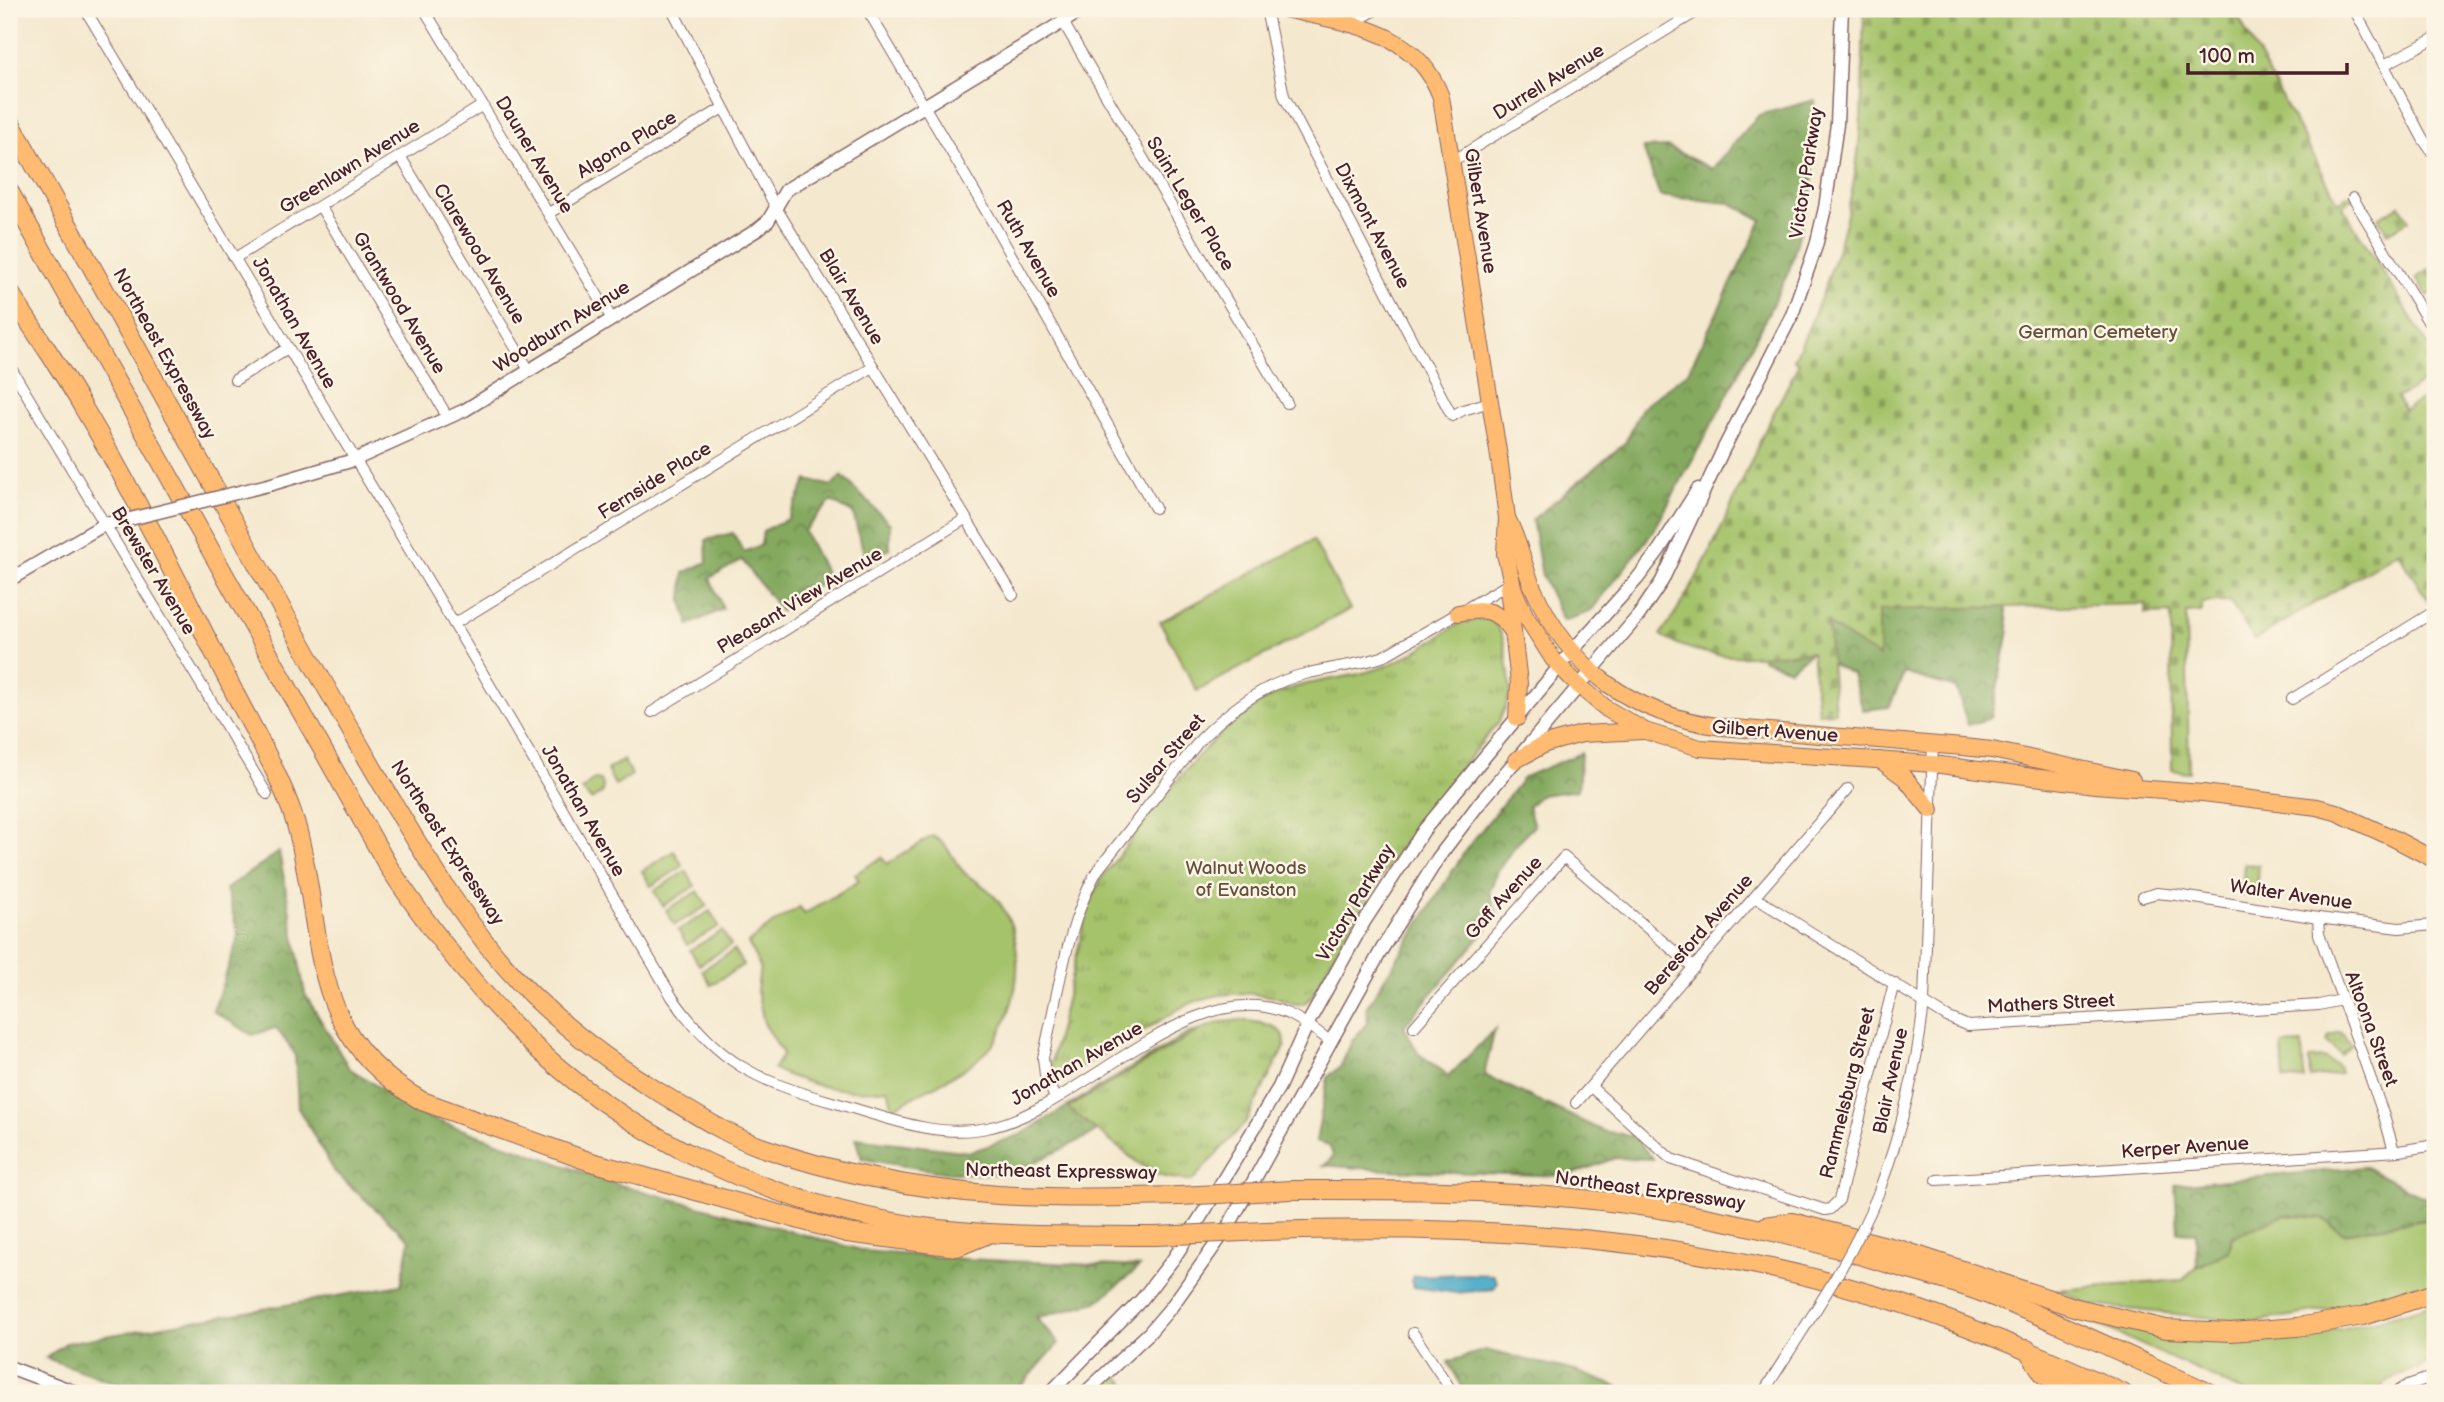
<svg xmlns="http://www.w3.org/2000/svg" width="2444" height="1402" viewBox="0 0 2444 1402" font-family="'Balsamiq Sans',sans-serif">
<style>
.green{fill:#a5c36a;stroke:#78714a;stroke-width:2}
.forest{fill:url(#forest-crowns);stroke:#676444;stroke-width:2}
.cemetery{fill:url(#cemetery-stones);stroke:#78714a;stroke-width:2}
.park{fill:url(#park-tufts);stroke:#78714a;stroke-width:2}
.water{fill:#45a8c5;stroke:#486478;stroke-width:2}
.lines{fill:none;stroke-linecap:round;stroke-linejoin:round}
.minor-casing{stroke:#866564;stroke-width:12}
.tertiary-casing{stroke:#866564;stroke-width:15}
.primary-casing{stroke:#866564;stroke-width:18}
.motorway-casing{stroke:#866564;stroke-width:20}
.minor{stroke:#fff;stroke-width:10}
.tertiary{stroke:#fff;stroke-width:12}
.primary{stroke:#ffbb71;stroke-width:16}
.motorway{stroke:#ffbb71;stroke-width:18}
.minor-bridge-casing{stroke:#866564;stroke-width:12;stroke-linecap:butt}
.tertiary-bridge-casing{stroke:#866564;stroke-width:15;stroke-linecap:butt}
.motorway-bridge-casing{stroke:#866564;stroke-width:20;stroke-linecap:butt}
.minor-bridge{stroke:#fff;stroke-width:10}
.tertiary-bridge{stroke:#fff;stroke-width:12}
.motorway-bridge{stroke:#ffbb71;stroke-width:18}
.labels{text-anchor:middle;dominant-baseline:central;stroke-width:5;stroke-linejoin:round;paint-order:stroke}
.street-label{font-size:19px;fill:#4a1f2b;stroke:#fcf5e5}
.park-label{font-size:19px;fill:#65503e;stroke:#fcf5e5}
</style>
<defs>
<pattern id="forest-crowns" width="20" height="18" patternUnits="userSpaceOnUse" patternTransform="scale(1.75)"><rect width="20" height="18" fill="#84a95e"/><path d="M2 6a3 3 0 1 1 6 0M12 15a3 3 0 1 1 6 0" fill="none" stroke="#6e894e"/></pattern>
<pattern id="cemetery-stones" width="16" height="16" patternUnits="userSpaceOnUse" patternTransform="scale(1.75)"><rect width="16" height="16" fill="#a5c36a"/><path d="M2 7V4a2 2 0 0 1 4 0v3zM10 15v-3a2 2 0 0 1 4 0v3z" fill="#889e57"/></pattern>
<pattern id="park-tufts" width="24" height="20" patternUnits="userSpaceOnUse" patternTransform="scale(1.75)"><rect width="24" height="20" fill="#a5c36a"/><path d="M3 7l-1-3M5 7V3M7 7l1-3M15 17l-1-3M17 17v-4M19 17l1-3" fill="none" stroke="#889e57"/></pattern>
</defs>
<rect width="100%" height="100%" fill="#fcf5e5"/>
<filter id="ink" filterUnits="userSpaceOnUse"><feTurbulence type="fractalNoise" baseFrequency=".0143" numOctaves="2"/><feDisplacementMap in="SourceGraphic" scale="14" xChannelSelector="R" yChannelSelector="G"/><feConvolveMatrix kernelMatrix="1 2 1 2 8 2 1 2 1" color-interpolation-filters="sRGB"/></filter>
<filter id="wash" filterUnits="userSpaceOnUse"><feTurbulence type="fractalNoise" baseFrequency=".00686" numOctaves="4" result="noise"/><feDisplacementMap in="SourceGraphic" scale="28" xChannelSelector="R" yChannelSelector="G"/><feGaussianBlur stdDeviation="1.57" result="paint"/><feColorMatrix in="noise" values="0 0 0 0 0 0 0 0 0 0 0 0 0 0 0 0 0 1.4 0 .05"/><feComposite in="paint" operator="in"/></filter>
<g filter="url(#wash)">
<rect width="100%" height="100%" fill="#f4e8ce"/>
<!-- green -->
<g class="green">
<polygon points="1313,540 1350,609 1197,691 1160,622"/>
<path d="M932,836C950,843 953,864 967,875C974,880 983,885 989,891C1021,921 1023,972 1009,1011C1005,1023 1000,1035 993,1045C974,1069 920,1092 893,1108L888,1089C844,1094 813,1087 773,1069L783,1054L764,1023L757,991L760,967L748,943L772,924L800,907L804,914L859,881L855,874L882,857L887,864Z"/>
<polygon points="674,851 683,866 651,886 642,871"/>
<polygon points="686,871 695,886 663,906 654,891"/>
<polygon points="698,891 707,906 675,925 666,910"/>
<polygon points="710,911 719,926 687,945 678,930"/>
<polygon points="722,931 731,945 699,965 690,950"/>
<polygon points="734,950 743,965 711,985 702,970"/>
<polygon points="2302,1044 2304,1079 2284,1080 2282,1045"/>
<polygon points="2283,1215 2323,1218 2343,1233 2435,1217 2435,1285 2391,1300 2251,1322 2089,1305 2058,1290 2182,1280 2197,1267 2229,1251 2232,1237"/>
<path d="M2435,1303V1360L2389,1380L2374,1393H2247L2096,1324L2097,1319C2141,1326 2197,1340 2241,1340C2307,1340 2372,1324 2435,1303Z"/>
</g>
<!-- forest -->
<g class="forest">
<polygon points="1815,100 1812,189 1789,271 1726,398 1653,532 1590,612 1563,621 1542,576 1532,520 1625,443 1642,408 1688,372 1762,220 1731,203 1660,196 1643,148 1668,147 1712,169 1759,115"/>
<polygon points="842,476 890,524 890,548 867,565 853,513 831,501 804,531 831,584 798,588 781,611 742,560 710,578 723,609 689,625 682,601 684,573 707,562 706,540 733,533 744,552 761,545 763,531 788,519 807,480 832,486"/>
<polygon points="2004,598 2009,631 1991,718 1968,725 1956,688 1904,673 1889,707 1863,710 1852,674 1810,653 1790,669 1762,659 1760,619"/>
<path d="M1581,753L1578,790L1541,795L1528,806L1534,826C1519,840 1508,854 1498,871C1493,878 1495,883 1489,891L1498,916L1404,1026L1418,1053L1449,1076L1495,1029L1484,1075L1603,1131L1633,1136L1653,1159L1615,1158L1568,1176L1383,1170L1323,1165L1329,1162L1333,1155L1329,1145L1316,1141L1328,1077L1341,1066L1352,1041L1368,1022L1366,1008L1467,848L1524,777Z"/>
<polygon points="279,852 305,994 349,1068 424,1116 617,1184 864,1251 964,1259 1140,1267 1097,1302 1036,1318 1059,1343 1015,1393 142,1393 46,1358 66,1343 401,1285 410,1240 335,1172 298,1108 295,1054 276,1028 252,1035 213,1011 239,936 226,889"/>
<polygon points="1236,1023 1107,1120 1093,1134 1010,1174 949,1173 862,1159 855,1138 970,1152 1020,1135 1189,1033"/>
<polygon points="2365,1167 2423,1197 2435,1198 2435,1217 2343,1233 2322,1218 2284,1215 2232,1237 2229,1251 2197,1267 2196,1233 2178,1232 2175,1185"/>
<polygon points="1485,1350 1575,1371 1635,1393 1466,1393 1448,1362"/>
</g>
<!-- cemetery -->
<g class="cemetery">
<path d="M1864,9H2234L2338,202L2360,189L2362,193L2342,206L2435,356V375L2397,398L2404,410L2435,392V600L2430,604L2398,552L2254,640L2230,602L2202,603V612L2186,613L2189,772L2172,770L2171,613L2145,614L2146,604L1879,610V657L1828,624L1835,712L1818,713L1812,652C1755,656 1711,665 1660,635C1707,571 1732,502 1765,430C1776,408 1788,386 1799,363L1794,360C1823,299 1846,236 1856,168C1864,116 1862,62 1864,9Z"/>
<polygon points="2400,205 2409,221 2387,233 2378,218"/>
<polygon points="2435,266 2435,291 2427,296 2416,278"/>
</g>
<!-- park -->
<g class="park">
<path d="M1465,620L1467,623C1498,609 1504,636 1507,659C1508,670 1511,681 1510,692C1508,703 1502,714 1498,723C1424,810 1362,896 1311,998L1303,1004H1295L1277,997L1245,993L1219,995L1199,1000L1184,1006L1062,1080L1056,1078L1051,1064L1086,915L1095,891L1103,876C1151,816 1208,725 1279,693C1310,679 1345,680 1377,669C1408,659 1437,637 1465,620Z"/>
<polygon points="623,760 632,775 615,785 607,770"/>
<polygon points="594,779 600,780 603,785 602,793 591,800 582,790"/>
<polygon points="2244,864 2259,865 2257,896 2242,895"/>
<path d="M1241,1020C1259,1023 1285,1022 1285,1046L1245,1123L1192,1181L1165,1177L1150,1172L1068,1108L1204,1028L1222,1022Z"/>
<polygon points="2340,1032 2352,1045 2341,1055 2327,1042 2329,1036"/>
<polygon points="2324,1058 2338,1066 2340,1074 2310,1078 2309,1059"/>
<polygon points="1112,1370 1134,1393 1085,1393"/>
</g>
<!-- water -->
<polygon class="water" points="1466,1274 1493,1275 1497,1282 1494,1289 1456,1293 1414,1287 1411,1281 1414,1276"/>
</g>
<g filter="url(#ink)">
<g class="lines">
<defs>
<g id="minor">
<path d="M85,9L454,624L672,997C718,1063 757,1081 832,1102C882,1116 935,1139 987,1128C1079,1110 1191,973 1286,1013C1302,1019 1316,1031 1330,1041"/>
<polyline points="424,9 612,319"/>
<polyline points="672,9 775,206 1013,595"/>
<polyline points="867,9 989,216 1155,508"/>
<polyline points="1266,9 1284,96 1452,416 1463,410 1490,402"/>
<polyline points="2354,9 2423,139 2435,156"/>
<polyline points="1063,22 1287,403"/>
<polyline points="1350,25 1377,9"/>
<polyline points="2384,65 2435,38"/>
<polyline points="400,156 529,370"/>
<polyline points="1451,162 1701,9"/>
<polyline points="2353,198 2435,333"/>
<polyline points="320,206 443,409 446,418"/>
<polyline points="549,213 723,108"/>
<polyline points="235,258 483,105"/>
<polyline points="9,365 267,794"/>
<polyline points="235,380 288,348"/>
<polyline points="454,624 873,367"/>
<polyline points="2292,699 2435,611"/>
<polyline points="652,712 965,519"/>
<polyline points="2143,897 2157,893 2176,895 2318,918 2399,928 2435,925"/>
<polyline points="1756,898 1947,1017 1968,1026 2319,1005 2341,1000"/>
<polyline points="2318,918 2319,934 2384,1116 2394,1151"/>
<polyline points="1414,1027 1564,857 1694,968"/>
<polyline points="1591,1087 1671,1159 1825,1210 1830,1209 1839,1200 1894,983"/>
<path d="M1055,1098L1045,1075L1043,1058C1057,998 1067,924 1097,871L1200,740C1229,710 1267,682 1309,673C1334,667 1358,665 1382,657L1512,582"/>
<polyline points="1576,1103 1848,789"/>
<polyline points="1937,1180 2399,1151 2435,1145"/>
<path d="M1878,1194C1901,1132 1917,1069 1924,1002L1933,743"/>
<polyline points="1413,1333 1453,1393"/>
<polyline points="1771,1390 1777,1393"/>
<polyline points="2003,1391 2004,1393"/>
<polyline points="2395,1393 2408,1385 2435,1376"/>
</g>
<g id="tertiary">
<polyline points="272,484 354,460 465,410 757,230 768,221 786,190 1084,9"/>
<polyline points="9,580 105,524 122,521"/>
<polyline points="9,1367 78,1393"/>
<polyline points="1050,1393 1142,1299 1174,1258 1205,1210 1279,1087 1307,1025 1364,922 1424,830 1573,650 1637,579 1659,550 1698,489"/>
<polyline points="1085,1393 1149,1333 1172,1306 1228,1227 1382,949 1438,858 1478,805 1639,615 1662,581 1723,450 1792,315 1816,246 1825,208 1837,124 1842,9"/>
</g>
<g id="primary">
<path d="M1285,9C1347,24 1416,28 1441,97L1499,457L1507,518L1505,554L1514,590L1525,615L1553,659L1578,685L1607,709L1645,731L1700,748L1933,764L2095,785L2203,793L2317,807L2336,812L2393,838L2435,860"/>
<path d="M1507,518C1519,540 1523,565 1533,588C1571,672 1632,714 1722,727L1963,747L1992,750L2132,780"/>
<polyline points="1508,588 1519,683 1517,718"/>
<path d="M1458,613C1485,608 1496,608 1513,632"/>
<polyline points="1516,760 1545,744 1582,734 1644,731"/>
<polyline points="1880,760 1905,778 1931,810"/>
</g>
<g id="motorway">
<path d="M9,120C87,258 165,397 241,535C287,619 334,702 382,784C426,858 470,934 532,995C571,1033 616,1066 662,1094C693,1113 727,1135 761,1147C837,1174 919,1189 998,1195C1059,1199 1120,1197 1180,1196"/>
<path d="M9,191L388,866C425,922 465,975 512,1024C623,1140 780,1209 938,1229C1010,1237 1083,1235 1155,1236"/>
<path d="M9,291C33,330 60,367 83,407C136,496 182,590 229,682C252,728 288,787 299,836C325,945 308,1036 422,1101L588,1161L847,1233L957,1247L986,1235"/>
<path d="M1292,1190C1386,1190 1479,1189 1572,1198C1684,1208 1795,1234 1902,1268C1927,1275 1953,1282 1978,1291C2057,1321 2133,1358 2210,1393"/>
<polyline points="1766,1226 1792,1222 1902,1250 2077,1308 2166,1329 2231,1332 2297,1327 2363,1316 2435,1293"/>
<path d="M1265,1231C1480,1224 1698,1236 1903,1304C1979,1329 2051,1360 2123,1393"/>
<polyline points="2027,1349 2044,1375 2079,1393"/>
</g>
</defs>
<!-- minor casing -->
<use href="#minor" class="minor-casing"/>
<!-- tertiary casing -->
<use href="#tertiary" class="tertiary-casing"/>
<!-- primary casing -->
<use href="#primary" class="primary-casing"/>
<!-- motorway casing -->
<use href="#motorway" class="motorway-casing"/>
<!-- minor -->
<use href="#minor" class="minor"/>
<!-- tertiary -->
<use href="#tertiary" class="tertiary"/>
<!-- primary -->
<use href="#primary" class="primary"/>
<!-- motorway -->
<use href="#motorway" class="motorway"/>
<defs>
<path id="minor-bridge" d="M1763,1393C1803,1328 1849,1265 1878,1194"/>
<polyline id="tertiary-bridge" points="122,521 272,484"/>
<g id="motorway-bridge">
<polyline points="1180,1196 1292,1190"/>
<polyline points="1155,1236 1265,1231"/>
</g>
</defs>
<!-- minor-bridge casing -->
<use href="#minor-bridge" class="minor-bridge-casing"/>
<!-- tertiary-bridge casing -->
<use href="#tertiary-bridge" class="tertiary-bridge-casing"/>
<!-- motorway-bridge casing -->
<use href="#motorway-bridge" class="motorway-bridge-casing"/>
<!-- minor-bridge -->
<use href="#minor-bridge" class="minor-bridge"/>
<!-- tertiary-bridge -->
<use href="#tertiary-bridge" class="tertiary-bridge"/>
<!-- motorway-bridge -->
<use href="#motorway-bridge" class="motorway-bridge"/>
</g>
</g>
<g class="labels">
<!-- street labels -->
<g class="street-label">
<text transform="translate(1549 82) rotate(-32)">Durrell Avenue</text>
<text transform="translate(627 145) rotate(-31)">Algona Place</text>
<text transform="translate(534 155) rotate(59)">Dauner Avenue</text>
<text transform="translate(350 167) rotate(-32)">Greenlawn Avenue</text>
<text transform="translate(1807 173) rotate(-81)">Victory Parkway</text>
<text transform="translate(1190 204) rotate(59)">Saint Leger Place</text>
<text transform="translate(1480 211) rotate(81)">Gilbert Avenue</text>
<text transform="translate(1372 226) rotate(62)">Dixmont Avenue</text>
<text transform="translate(1028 249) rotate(60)">Ruth Avenue</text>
<text transform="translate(479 254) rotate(59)">Clarewood Avenue</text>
<text transform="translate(851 297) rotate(59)">Blair Avenue</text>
<text transform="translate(399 303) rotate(59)">Grantwood Avenue</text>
<text transform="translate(294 323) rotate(60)">Jonathan Avenue</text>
<text transform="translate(562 327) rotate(-32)">Woodburn Avenue</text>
<text transform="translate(164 354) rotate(61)">Northeast Expressway</text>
<text transform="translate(655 481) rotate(-32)">Fernside Place</text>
<text transform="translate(153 571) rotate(59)">Brewster Avenue</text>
<text transform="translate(800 601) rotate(-31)">Pleasant View Avenue</text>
<text transform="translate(1775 732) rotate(4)">Gilbert Avenue</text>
<text transform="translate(1166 759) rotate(-50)">Sulsar Street</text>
<text transform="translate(583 811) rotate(60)">Jonathan Avenue</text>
<text transform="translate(447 843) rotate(57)">Northeast Expressway</text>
<text transform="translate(2291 895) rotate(8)">Walter Avenue</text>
<text transform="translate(1504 898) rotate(-48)">Gaff Avenue</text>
<text transform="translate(1356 903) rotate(-59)">Victory Parkway</text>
<text transform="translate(1699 935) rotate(-49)">Beresford Avenue</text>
<text transform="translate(2051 1004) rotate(-3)">Mathers Street</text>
<text transform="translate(2371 1029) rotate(70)">Altoona Street</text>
<text transform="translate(1077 1064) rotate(-30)">Jonathan Avenue</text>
<text transform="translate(1891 1081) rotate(-78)">Blair Avenue</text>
<text transform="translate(1848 1093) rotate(-76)">Rammelsburg Street</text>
<text transform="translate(2185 1148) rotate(-4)">Kerper Avenue</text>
<text transform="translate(1061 1172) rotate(1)">Northeast Expressway</text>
<text transform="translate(1650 1191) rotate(8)">Northeast Expressway</text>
</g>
<!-- park labels -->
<g class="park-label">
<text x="2098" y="332">German Cemetery</text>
<text x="1246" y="868">Walnut Woods<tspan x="1246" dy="22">of Evanston</tspan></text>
</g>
</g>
<!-- margin -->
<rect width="2444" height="1402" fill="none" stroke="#fcf5e5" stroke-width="35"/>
<!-- scale -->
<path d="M2188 63v10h159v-10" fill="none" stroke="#4a1f2b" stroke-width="3.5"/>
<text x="2199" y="63" font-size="21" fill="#4a1f2b" stroke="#fcf5e5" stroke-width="5" paint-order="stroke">100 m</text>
</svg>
